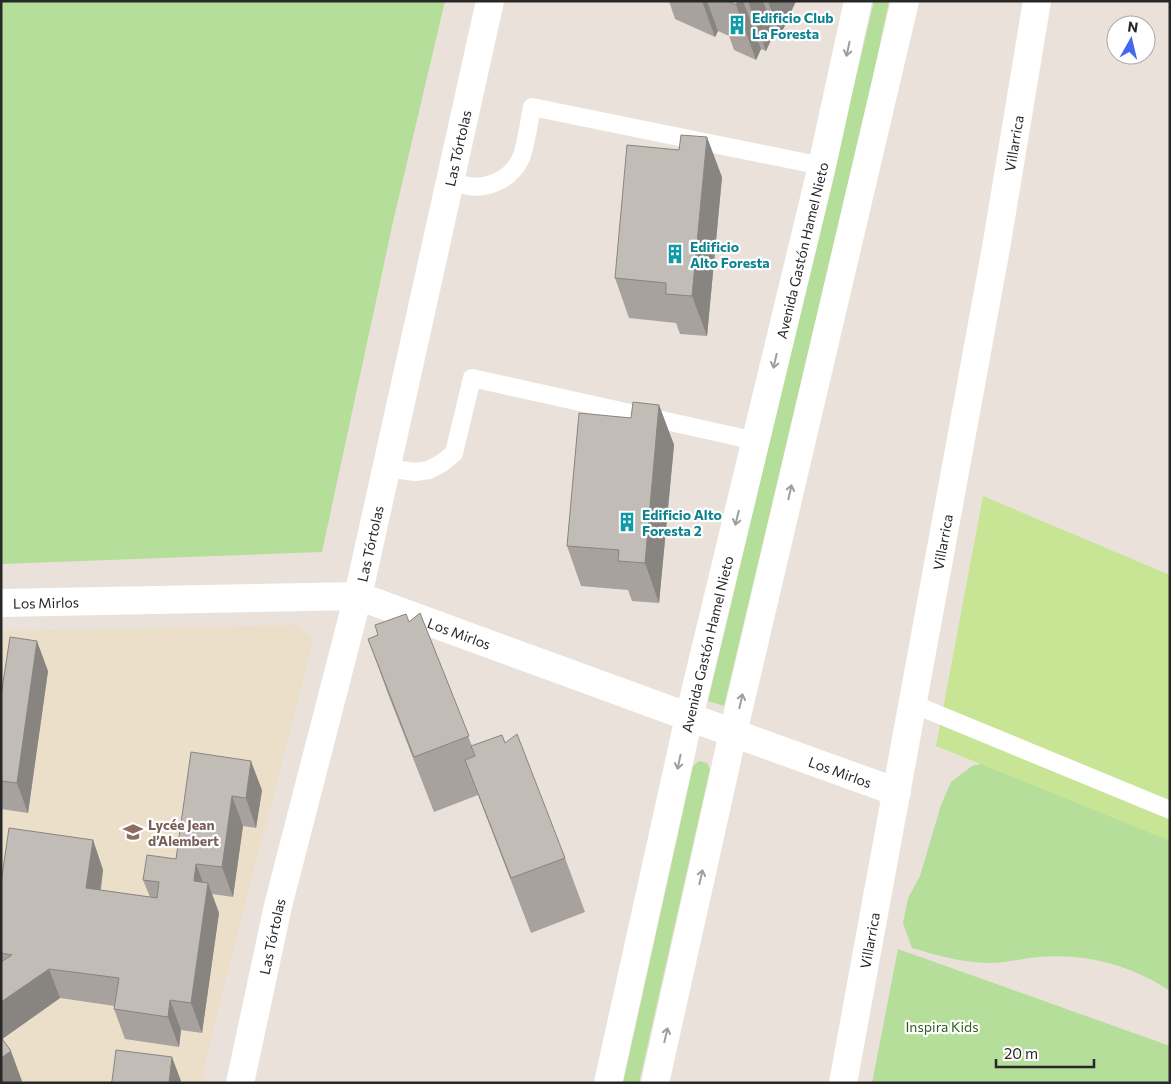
<svg xmlns="http://www.w3.org/2000/svg" width="1171" height="1084" viewBox="0 0 1171 1084" font-family="Commissioner,sans-serif">
<style>
.education{fill:#ebdfca}
.green{fill:#b4de99}
.pitch{fill:#c7e595}
.lines{fill:none;stroke-linecap:round;stroke-linejoin:round}
.service{stroke:#fff;stroke-width:18}
.minor{stroke:#fff;stroke-width:28}
.tertiary{stroke:#fff;stroke-width:28}
.secondary{stroke:#fff;stroke-width:28}
.wall{fill:#a7a29d}
.shaded-wall{fill:#888480}
.building{fill:#c2bcb7;stroke:#888480}
.oneway{stroke:#9e9e9e}
.labels{text-anchor:middle;dominant-baseline:central;stroke-width:4.5;stroke-linejoin:round;paint-order:stroke}
.culture-label{font-size:14px;font-weight:bold;fill:#0d838f;stroke:#fff;text-anchor:start}
.street-label{font-size:14px;fill:#282828;stroke:#fff}
.education-label{font-size:14px;font-weight:bold;fill:#785e54;stroke:#fff;text-anchor:start}
.park-label{font-size:14px;fill:#2e601d;stroke:#fff}
</style>
<rect width="100%" height="100%" fill="#eae2da"/>
<!-- education -->
<polygon class="education" points="297,625 314,639 214,1025 202,1083 1,1083 1,631"/>
<!-- green -->
<g class="green">
<polygon points="1,1 445,1 393,222 322,552 1,564"/>
<polygon points="874,1 889,1 868,100 724,706 708,701"/>
<path d="M996,760L1170,840V991C1131,965 1086,953 1039,957C1022,958 1004,964 986,963C960,962 936,955 912,948L903,923L908,898L920,876L941,805L951,782L972,766Z"/>
<polygon points="699,761 707,763 710,769 639,1083 623,1083 693,766"/>
<polygon points="898,949 1170,1046 1170,1083 872,1083"/>
</g>
<!-- pitch -->
<polygon class="pitch" points="983,496 1170,575 1170,841 936,746"/>
<g class="lines">
<!-- service -->
<g class="service">
<path d="M449,178C454,180 459,184 463,185C485,191 510,180 520,160C526,148 529,121 532,107L822,166"/>
<polyline points="387,465 401,470 415,472 429,470 442,463 454,453 472,378 756,441"/>
<polyline points="913,704 1170,810"/>
</g>
<!-- minor -->
<g class="minor">
<path id="s1" d="M733,733L897,792"/>
<path id="s2" d="M240,1083L278,906L358,596L490,1"/>
<path id="s3" d="M843,1083L996,248L1037,1"/>
</g>
<!-- tertiary -->
<path class="tertiary" id="s4" d="M1,603L358,596L733,733"/>
<!-- secondary -->
<g class="secondary">
<path id="s5" d="M608,1083L689,717L822,166L858,1"/>
<polyline points="655,1083 733,733 905,1"/>
</g>
</g>
<!-- wall -->
<g class="wall">
<polygon points="669,1 796,1 780,36 774,33 766,51 761,49 756,60 734,50 729,36 718,31 715,37 675,19"/>
<polygon points="722,177 707,336 680,334 676,323 629,318 615,278"/>
<polygon points="659,405 674,445 659,603 632,601 628,590 581,586 567,546 631,418"/>
<polygon points="420,613 472,746 505,743 565,858 585,912 531,933 478,795 434,812 388,694 368,639 409,622"/>
<polygon points="48,671 28,813 1,809 1,696"/>
<polygon points="191,752 262,790 256,828 243,826 233,897 212,894 219,913 202,1033 181,1030 179,1047 125,1039 114,1009 115,1006 60,998 2,1039 22,1081 1,1083 1,883 93,840 103,870 101,890 150,897 143,880 176,859"/>
</g>
<!-- shaded-wall -->
<g class="shaded-wall">
<polygon points="702,1 707,1 718,31 715,37"/>
<polygon points="738,1 743,1 761,49 756,60 736,5"/>
<polygon points="748,1 763,1 774,33 766,51"/>
<polygon points="768,1 796,1 780,36"/>
<polygon points="707,137 722,177 707,336 692,296"/>
<polygon points="659,405 674,445 659,603 645,563"/>
<polygon points="37,641 48,671 28,813 17,783"/>
<polygon points="251,761 262,790 256,828 246,798"/>
<polygon points="232,796 243,826 233,897 222,867"/>
<polygon points="93,840 103,870 96,917 86,888"/>
<polygon points="196,864 207,893 208,883 219,913 202,1033 191,1003 194,881"/>
<polygon points="49,969 60,998 1,1040 1,1002"/>
<polygon points="170,1000 181,1030 179,1047 168,1017"/>
<polygon points="11,1051 22,1081 19,1083 1,1083 1,1058"/>
<polygon points="172,1057 181,1081 180,1083 169,1083"/>
</g>
<!-- building -->
<g class="building">
<polygon points="727,1 738,1 736,5"/>
<polygon points="681,135 707,137 692,296 666,294 666,283 615,278 627,145 679,150"/>
<polygon points="633,402 659,405 645,563 618,561 619,550 567,546 579,413 631,418"/>
<polygon points="420,613 469,736 414,757 368,639 378,635 375,625 406,614 409,622"/>
<polygon points="10,637 37,641 17,783 1,781 1,696"/>
<polygon points="517,734 565,858 511,878 465,760 475,756 471,746 502,735 505,743"/>
<polygon points="191,752 251,761 246,798 232,796 222,867 196,864 194,881 208,883 191,1003 170,1000 168,1017 114,1009 119,978 49,969 1,1002 1,962 12,955 1,953 1,883 9,828 93,840 86,888 157,898 159,882 143,880 147,855 176,859"/>
<polygon points="1,1037 11,1051 1,1058"/>
<polygon points="116,1050 172,1057 169,1083 110,1083 112,1081"/>
</g>
<!-- one-way arrows -->
<defs><path id="oneway-shaft" d="M-6 0H5M1.5-3L5.5 0L1.5 3" fill="none" stroke-width="1.6" stroke-linecap="round" stroke-linejoin="round" transform="scale(1.25)"/></defs>
<g class="oneway">
<use href="#oneway-shaft" transform="translate(848 49) rotate(102)"/>
<use href="#oneway-shaft" transform="translate(775 361) rotate(103)"/>
<use href="#oneway-shaft" transform="translate(790 492) rotate(-77)"/>
<use href="#oneway-shaft" transform="translate(737 518) rotate(104)"/>
<use href="#oneway-shaft" transform="translate(741 701) rotate(-77)"/>
<use href="#oneway-shaft" transform="translate(679 762) rotate(102)"/>
<use href="#oneway-shaft" transform="translate(701 877) rotate(-77)"/>
<use href="#oneway-shaft" transform="translate(666 1035) rotate(-77)"/>
</g>
<!-- icons -->
<defs>
<symbol id="building-bare" viewBox="-9 -9 18 18"><path d="M-4-6H4V6H1V3H-1V6H-4ZM-2.5-4.3h1.7v1.8h-1.7ZM.8-4.3h1.7v1.8H.8ZM-2.5-1h1.7V.8h-1.7ZM.8-1h1.7V.8H.8Z" fill="#0f9aa8" stroke="#fff" stroke-width="2.5" paint-order="stroke"/></symbol>
<symbol id="school-bare" viewBox="-9 -9 18 18"><path d="M0-5L7-2L0 1L-7-2ZM-4 1L0 2.5L4 1V4Q0 6-4 4Z" fill="#8d6e63" stroke="#fff" stroke-width="2.5" paint-order="stroke"/></symbol>
</defs>
<g fill-rule="evenodd">
<use href="#building-bare" x="723" y="11" width="28" height="28"/>
<use href="#building-bare" x="661" y="240" width="28" height="28"/>
<use href="#building-bare" x="613" y="508" width="28" height="28"/>
<use href="#school-bare" x="119" y="818" width="28" height="28"/>
</g>
<g class="labels">
<!-- culture labels -->
<g class="culture-label">
<text x="752" y="17">Edificio Club<tspan x="752" dy="16">La Foresta</tspan></text>
<text x="690" y="246">Edificio<tspan x="690" dy="16">Alto Foresta</tspan></text>
<text x="642" y="514">Edificio Alto<tspan x="642" dy="16">Foresta 2</tspan></text>
</g>
<!-- street labels -->
<g class="street-label">
<text stroke="none"><textPath href="#s3" startOffset="955">Villarrica</textPath></text>
<text stroke="none"><textPath href="#s2" startOffset="960">Las Tórtolas</textPath></text>
<text stroke="none"><textPath href="#s5" startOffset="855">Avenida Gastón Hamel Nieto</textPath></text>
<text stroke="none"><textPath href="#s3" startOffset="550">Villarrica</textPath></text>
<text stroke="none"><textPath href="#s2" startOffset="555">Las Tórtolas</textPath></text>
<text stroke="none"><textPath href="#s4" startOffset="45">Los Mirlos</textPath></text>
<text stroke="none"><textPath href="#s4" startOffset="465">Los Mirlos</textPath></text>
<text stroke="none"><textPath href="#s5" startOffset="450">Avenida Gastón Hamel Nieto</textPath></text>
<text stroke="none"><textPath href="#s1" startOffset="114">Los Mirlos</textPath></text>
<text stroke="none"><textPath href="#s2" startOffset="150">Las Tórtolas</textPath></text>
<text stroke="none"><textPath href="#s3" startOffset="145">Villarrica</textPath></text>
</g>
<!-- education labels -->
<g class="education-label">
<text x="148" y="824">Lycée Jean<tspan x="148" dy="16">d’Alembert</tspan></text>
</g>
<!-- park labels -->
<g class="park-label">
<text x="942" y="1026">Inspira Kids</text>
</g>
</g>
<!-- border -->
<rect width="1171" height="1084" fill="none" stroke="#282828" stroke-width="5"/>
<!-- north arrow -->
<g transform="translate(1131 40) rotate(8)"><circle r="24" fill="#ffffff" stroke="#a9a9a9"/>
<path d="M0-4L9 19L0 12L-9 19Z" fill="#426aef"/>
<text y="-8" font-size="14" font-weight="bold" text-anchor="middle" fill="#282828">N</text>
</g>
<!-- scale -->
<path d="M996 1059v8h98v-8" fill="none" stroke="#282828" stroke-width="2.5"/>
<text x="1004" y="1059" font-size="15" fill="#282828" stroke="#ffffff" stroke-width="4" paint-order="stroke">20 m</text>
</svg>
